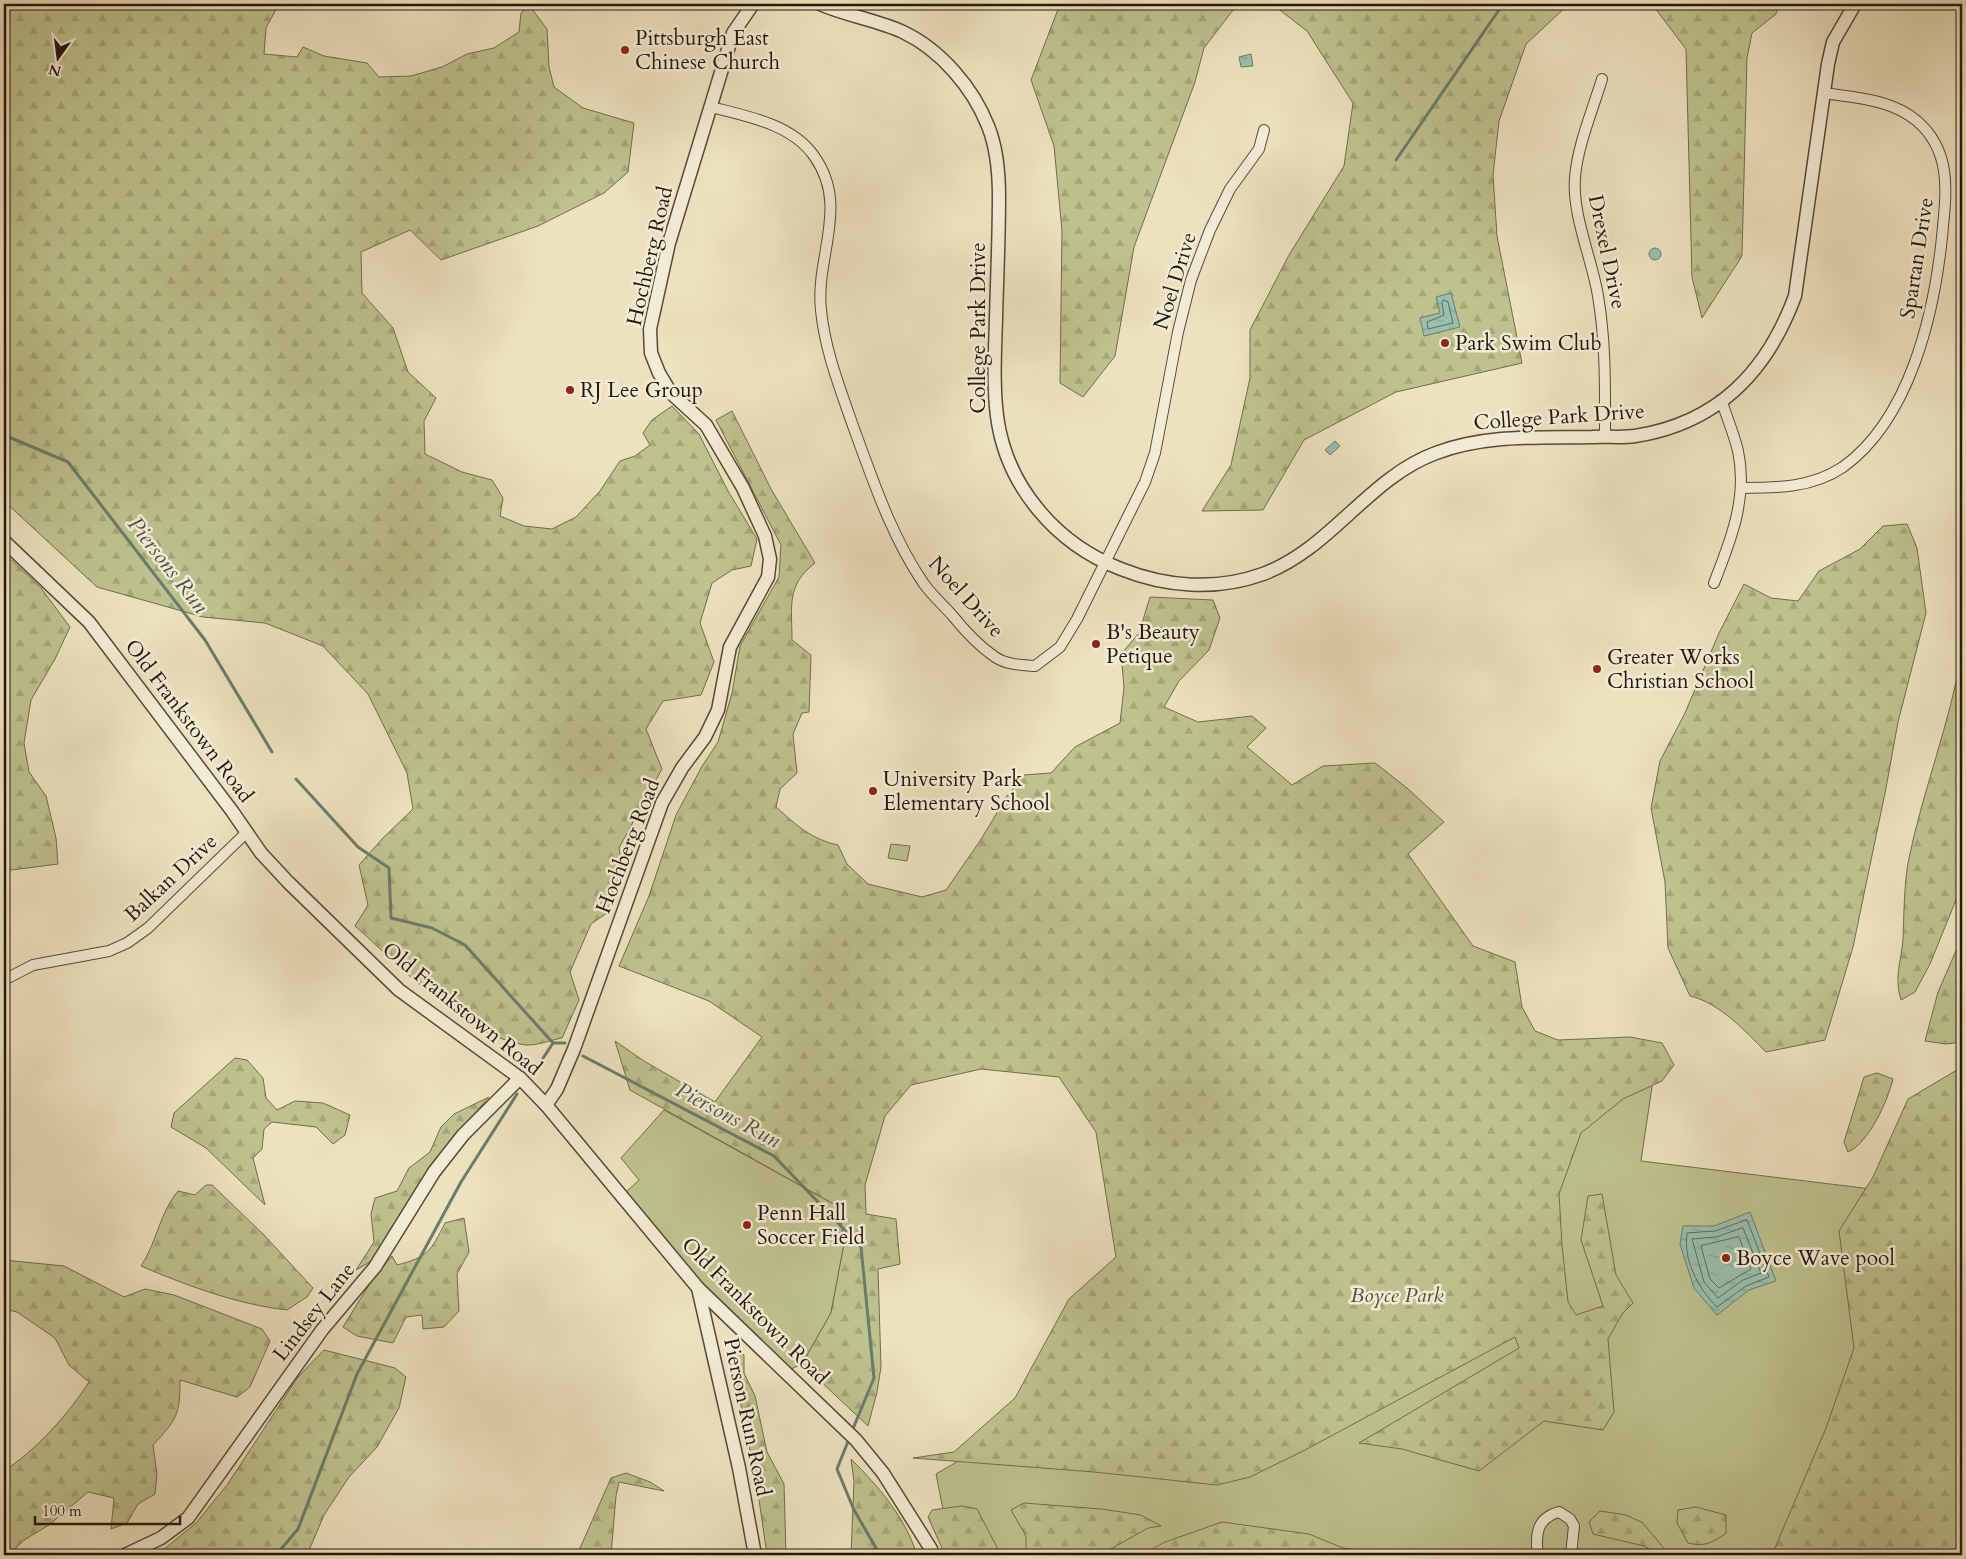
<svg xmlns="http://www.w3.org/2000/svg" width="1966" height="1559" viewBox="0 0 1966 1559" font-family="Cardo,serif">
<style>
.green{fill:#bec28e;stroke:#706d4d}
.forest{fill:url(#forest-firs);stroke:#706d4d}
.water{fill:url(#water-ripples);stroke:#6a7c6c}
.lines{fill:none;stroke-linecap:round;stroke-linejoin:round}
.shore{stroke:#5e6c5c;stroke-width:1}
.stream{stroke:#6a7c6c;stroke-width:3}
.minor-casing{stroke:#564a39;stroke-width:12}
.tertiary-casing{stroke:#564a39;stroke-width:15}
.minor{stroke:#f3ecd5;stroke-width:10}
.tertiary{stroke:#f3ecd5;stroke-width:12}
.poi-dot{fill:#8f2418;stroke:#f3ecd5;stroke-width:2}
.labels{text-anchor:middle;dominant-baseline:central;stroke-width:5;stroke-linejoin:round;paint-order:stroke}
.poi-label{font-size:21px;fill:#23180c;stroke:#f3ecd5;text-anchor:start}
.street-label{font-size:21px;fill:#23180c;stroke:#f3ecd5}
.park-label{font-size:21px;font-style:italic;fill:#524b33;stroke:#f3ecd5}
.water-label{font-size:22px;font-style:italic;fill:#4d5244;stroke:#f3ecd5}
</style>
<defs>
<pattern id="forest-firs" width="22" height="20" patternUnits="userSpaceOnUse" patternTransform="scale(1.25)"><rect width="22" height="20" fill="#bec28e"/><path d="M5 1l3.5 6h-7zM16 11l3.5 6h-7z" fill="#a3a679"/></pattern>
<pattern id="water-ripples" width="26" height="14" patternUnits="userSpaceOnUse" patternTransform="scale(1.25)"><rect width="26" height="14" fill="#9abfac"/><path d="M2 4q2-2 4 0t4 0M15 11q2-2 4 0t4 0" fill="none" stroke="#84a393"/></pattern>
</defs>
<rect width="100%" height="100%" fill="#ede2bf"/>
<filter id="stains"><feTurbulence type="fractalNoise" baseFrequency=".004" numOctaves="4"/><feColorMatrix values="0 0 0 0 .2 0 0 0 0 .09 0 0 0 0 .02 0 0 0 .5 -.17"/></filter>
<radialGradient id="worn" r=".72"><stop offset=".6" stop-color="#630" stop-opacity="0"/><stop offset="1" stop-color="#630" stop-opacity=".3"/></radialGradient>
<!-- green -->
<g class="green">
<polygon points="891,844 910,846 907,861 888,858"/>
<polygon points="1657,1053 1641,1161 1962,1200 1962,1555 952,1555 936,1474"/>
<polygon points="664,1110 839,1207 844,1244 831,1313 802,1364 789,1370 702,1284 626,1192 639,1180 621,1158"/>
</g>
<!-- forest -->
<g class="forest">
<path d="M4,4H279L266,28L264,54L297,57L303,47L324,56L367,63L379,77L411,76L442,67L467,54L494,48L519,32L521,13L529,5L547,29L549,67L554,87L583,108L634,123L628,172L604,193L538,226L441,260L410,230L361,252L362,293L393,328L408,372L436,398L424,421L425,454L462,472L492,480L503,498L500,516L524,526L552,529L576,517L600,491L620,461L635,456L650,445L643,433L652,420L672,406L699,434L728,491L757,539L751,566L732,570L712,583L700,623L714,662L701,695L663,701L646,729L662,769L619,848L624,877L612,892L610,911L591,924L570,972L579,1000L562,1038C551,1040 536,1046 525,1045C467,1037 398,964 355,926L368,905L359,865L383,838L413,809L407,773L368,694L323,646L265,623L203,617L97,587L4,501Z"/>
<polygon points="1060,4 1258,4 1233,10 1204,48 1195,82 1134,247 1115,356 1083,397 1060,383 1062,231 1054,146 1031,80"/>
<polygon points="1272,4 1569,4 1526,44 1499,121 1493,175 1497,236 1522,363 1396,392 1304,440 1263,510 1202,511 1231,465 1250,378 1250,330 1289,255 1344,166 1353,103 1307,31"/>
<polygon points="1647,4 1780,4 1776,14 1752,33 1747,58 1742,256 1702,318 1692,277 1686,49 1655,8"/>
<path d="M732,411L771,489L815,563C786,585 792,606 792,640L811,655L809,712L802,713L793,734L797,773L780,789L776,807C795,824 812,840 838,845L847,864L868,884L922,897L946,890L980,841L1007,796L1024,775L1051,773L1075,747L1120,723L1124,687L1121,654L1139,633L1150,597L1213,600L1220,618L1209,650L1179,681L1164,707L1198,722L1252,716L1266,728L1247,747L1292,785L1323,766L1375,763L1407,788L1444,822L1408,854L1473,946L1515,962L1522,1007L1535,1031L1558,1040L1630,1037L1662,1043L1674,1065L1662,1081L1623,1099L1581,1133L1559,1194L1562,1245L1568,1302L1576,1315L1603,1306L1581,1240L1588,1196L1602,1194L1616,1275L1633,1303L1622,1314L1608,1339L1614,1412L1603,1430L1544,1421L1479,1471L1402,1449L1359,1443L1519,1348L1515,1337L1305,1450L1250,1477L1217,1485L1094,1472L913,1458L954,1452L1015,1398L1069,1299L1116,1257L1096,1132L1059,1077L981,1069L911,1085L885,1116L865,1185L866,1214L896,1219L900,1264L878,1269L881,1367L877,1392L868,1426L802,1364L831,1313L844,1244L839,1207L630,1090L615,1041L644,1061L715,1102L762,1037L709,1001L619,966L649,896L676,815L701,768L718,742L732,693L740,646L779,577L781,545L716,420Z"/>
<path d="M1907,524L1917,548L1926,613L1898,722L1886,788L1853,947L1825,1040L1766,1052C1745,1031 1720,1003 1690,996L1668,948L1665,882L1651,808L1660,761L1685,713L1719,633L1744,584L1771,598L1798,601L1819,571L1860,549L1883,526Z"/>
<polygon points="4,553 41,588 70,627 55,659 31,700 24,743 29,772 46,796 56,838 58,864 4,871"/>
<path d="M1962,652V885L1930,964L1915,992L1901,1000C1894,977 1901,962 1903,940C1904,915 1904,888 1908,863C1922,792 1950,724 1962,652Z"/>
<polygon points="1962,937 1962,1042 1946,1044 1925,1041 1938,992"/>
<polygon points="235,1058 247,1060 263,1078 266,1098 277,1110 295,1101 323,1103 350,1115 345,1135 333,1144 316,1127 272,1122 264,1129 262,1149 253,1158 265,1205 206,1148 171,1127 174,1113"/>
<polygon points="1962,1067 1962,1555 1772,1555 1826,1428 1854,1348 1839,1231 1873,1177 1908,1099"/>
<path d="M1877,1073L1893,1079C1888,1100 1869,1143 1848,1152L1844,1142L1864,1077Z"/>
<polygon points="489,1097 451,1140 430,1168 396,1221 373,1260 356,1270 374,1242 371,1214 375,1198 397,1191 409,1168 430,1152 441,1127 454,1114"/>
<path d="M206,1185H212L263,1234L313,1288L307,1297L287,1310C236,1304 188,1286 141,1266C157,1242 160,1212 178,1191L195,1195Z"/>
<path d="M464,1218L469,1252L457,1274L459,1311L444,1327L423,1329L422,1315L406,1317L393,1343L357,1336L343,1327L372,1280L392,1256L397,1265C428,1257 431,1251 445,1223Z"/>
<path d="M4,1260L64,1266L124,1297L145,1289L174,1295L262,1329L270,1341L250,1387L237,1397L180,1380C180,1415 177,1419 153,1445L157,1474L155,1494L138,1504L127,1523L111,1529L114,1498L88,1492L49,1525L24,1540L9,1555H4V1471C36,1450 68,1415 89,1382L69,1365L55,1338L17,1312L4,1309Z"/>
<polygon points="735,1349 744,1355 744,1373 755,1396 767,1452 784,1484 786,1555 767,1555 757,1486 732,1361"/>
<polygon points="324,1350 395,1368 406,1377 399,1408 377,1447 349,1477 324,1515 307,1555 157,1555 196,1523 227,1485 298,1377"/>
<path d="M851,1459C879,1487 905,1517 917,1555H851L854,1481Z"/>
<polygon points="626,1473 650,1482 664,1491 619,1482 616,1496 611,1555 577,1555 611,1478"/>
<polygon points="1024,1503 1101,1509 1141,1515 1161,1526 1148,1528 1100,1555 945,1555 928,1517 932,1510 962,1506 977,1509 1000,1553 1026,1554 1026,1536 1011,1510"/>
<path d="M1696,1507L1726,1515V1533C1713,1543 1704,1547 1688,1543L1677,1523L1678,1510Z"/>
<polygon points="1600,1511 1626,1515 1643,1523 1666,1551 1659,1555 1644,1546 1593,1534 1589,1522"/>
<polygon points="1222,1522 1309,1534 1343,1548 1393,1555 1141,1555 1165,1542"/>
</g>
<!-- water -->
<g class="water">
<polygon points="1251,54 1253,66 1241,67 1239,57"/>
<circle cx="1655" cy="254" r="6"/>
<polygon points="1451,293 1460,327 1424,336 1420,318 1440,313 1436,297"/>
<polygon points="1335,441 1340,446 1330,455 1325,450"/>
<polygon points="1750,1212 1776,1281 1749,1290 1717,1315 1694,1288 1680,1244 1683,1226 1714,1226"/>
</g>
<g class="lines">
<!-- shore -->
<g class="shore">
<polygon points="1444,300 1448,302 1453,323 1428,329 1427,322 1444,315 1442,303"/>
<path d="M1747,1220L1769,1277L1746,1286L1717,1307C1698,1288 1683,1260 1687,1233L1715,1231Z"/>
<polygon points="1743,1228 1761,1273 1743,1280 1718,1298 1704,1282 1692,1239 1716,1237"/>
<polygon points="1739,1237 1751,1269 1719,1288 1710,1279 1701,1246"/>
</g>
<!-- stream -->
<g class="stream">
<polyline points="1396,160 1503,4"/>
<polyline points="4,435 68,462 205,640 272,752"/>
<polyline points="296,779 358,847 389,868 391,918 432,928 465,945 553,1043 565,1043"/>
<polyline points="583,1056 774,1156 861,1247 874,1378 852,1431"/>
<polyline points="534,1072 553,1043"/>
<polyline points="849,1439 837,1469 854,1510 876,1548 868,1555"/>
<polyline points="276,1555 298,1529 357,1374 461,1182 517,1094"/>
</g>
<defs>
<g id="minor">
<path d="M1602,79C1593,109 1577,147 1575,178C1572,215 1592,259 1598,296C1606,343 1605,389 1605,436"/>
<path d="M711,107C746,116 792,124 814,156C850,206 815,257 821,310C825,351 840,388 853,426C873,480 891,536 924,584C932,595 943,605 952,615C964,630 979,646 995,657C1007,665 1022,665 1035,666L1060,647L1077,619L1145,482L1155,453L1178,332L1191,280L1210,230L1230,189L1259,149L1264,130"/>
<path d="M1741,488C1776,488 1812,488 1843,467C1910,419 1934,314 1942,237C1946,194 1953,152 1917,121C1891,99 1856,98 1824,93"/>
<path d="M1714,583C1731,540 1748,497 1738,451C1734,434 1727,418 1722,402"/>
<polyline points="4,980 33,965 109,951 127,943 148,928 246,833"/>
<path d="M1538,1555C1535,1534 1537,1518 1559,1512L1570,1519L1574,1526L1571,1555"/>
</g>
<g id="tertiary">
<path d="M820,4C847,16 877,20 903,32C941,50 973,88 988,126C997,148 999,174 999,197C999,238 997,278 996,319C995,351 993,384 997,416C1006,486 1056,544 1121,569C1166,587 1216,591 1263,574C1331,549 1368,478 1436,453C1486,434 1540,438 1592,437C1606,436 1621,438 1635,436C1718,423 1767,372 1795,296L1828,64L1833,42L1855,4"/>
<polyline points="4,541 89,622 232,811 261,853 288,882 399,990 520,1078 546,1105 698,1288 856,1440 883,1473 931,1549 933,1555"/>
<polyline points="546,1105 557,1089 574,1049 662,803 682,768 705,737 718,710 730,647 768,577 770,559 765,536 743,488 706,425 671,393 659,373 651,353 650,329 669,243 733,33 753,4"/>
<polyline points="698,1288 739,1468 755,1555"/>
<polyline points="125,1555 161,1538 188,1518 322,1330 375,1267 434,1172 463,1135 520,1078"/>
</g>
</defs>
<!-- minor casing -->
<use href="#minor" class="minor-casing"/>
<!-- tertiary casing -->
<use href="#tertiary" class="tertiary-casing"/>
<!-- minor -->
<use href="#minor" class="minor"/>
<!-- tertiary -->
<use href="#tertiary" class="tertiary"/>
</g>
<!-- markers -->
<g class="poi-dot">
<circle cx="625" cy="50" r="5"/>
<circle cx="1445" cy="343" r="5"/>
<circle cx="570" cy="390" r="5"/>
<circle cx="1096" cy="644" r="5"/>
<circle cx="1597" cy="669" r="5"/>
<circle cx="873" cy="791" r="5"/>
<circle cx="747" cy="1225" r="5"/>
<circle cx="1726" cy="1258" r="5"/>
</g>
<g class="labels">
<!-- poi labels -->
<g class="poi-label">
<text x="635" y="38">Pittsburgh East<tspan x="635" dy="24">Chinese Church</tspan></text>
<text x="1455" y="343">Park Swim Club</text>
<text x="580" y="390">RJ Lee Group</text>
<text x="1106" y="632">B's Beauty<tspan x="1106" dy="24">Petique</tspan></text>
<text x="1607" y="657">Greater Works<tspan x="1607" dy="24">Christian School</tspan></text>
<text x="883" y="779">University Park<tspan x="883" dy="24">Elementary School</tspan></text>
<text x="757" y="1213">Penn Hall<tspan x="757" dy="24">Soccer Field</tspan></text>
<text x="1736" y="1258">Boyce Wave pool</text>
</g>
<!-- street labels -->
<g class="street-label">
<text transform="translate(1607 252) rotate(78)">Drexel Drive</text>
<text transform="translate(650 256) rotate(-77)">Hochberg Road</text>
<text transform="translate(1917 258) rotate(-81)">Spartan Drive</text>
<text transform="translate(1175 281) rotate(-73)">Noel Drive</text>
<text transform="translate(978 328) rotate(-90)">College Park Drive</text>
<text transform="translate(1559 417) rotate(-4)">College Park Drive</text>
<text transform="translate(966 597) rotate(48)">Noel Drive</text>
<text transform="translate(189 721) rotate(53)">Old Frankstown Road</text>
<text transform="translate(628 846) rotate(-69)">Hochberg Road</text>
<text transform="translate(171 878) rotate(-43)">Balkan Drive</text>
<text transform="translate(462 1009) rotate(39)">Old Frankstown Road</text>
<text transform="translate(755 1311) rotate(45)">Old Frankstown Road</text>
<text transform="translate(314 1312) rotate(-52)">Lindsey Lane</text>
<text transform="translate(747 1417) rotate(78)">Pierson Run Road</text>
</g>
<!-- park labels -->
<g class="park-label">
<text x="1397" y="1295">Boyce Park</text>
</g>
<!-- water labels -->
<g class="water-label">
<text transform="translate(168 565) rotate(52)">Piersons Run</text>
<text transform="translate(728 1115) rotate(28)">Piersons Run</text>
</g>
</g>
<!-- margin -->
<rect width="1966" height="1559" fill="none" stroke="#ede2bf" stroke-width="20"/>
<rect x="5" y="5" width="1956" height="1549" fill="none" stroke="#23180c" stroke-width="2.5"/>
<rect x="10" y="10" width="1946" height="1539" fill="none" stroke="#23180c"/>
<!-- north arrow -->
<g transform="translate(58 58) rotate(194)" stroke="#f3ecd5" stroke-width="4" paint-order="stroke">
<path d="M0-4L9 19L0 12L-9 19Z" fill="#23180c"/>
<text y="-8" font-size="14" font-weight="bold" text-anchor="middle" fill="#23180c">N</text>
</g>
<!-- scale -->
<path d="M35 1516v8h145v-8" fill="none" stroke="#23180c" stroke-width="2.5"/>
<text x="42" y="1516" font-size="15" fill="#23180c" stroke="#f3ecd5" stroke-width="4" paint-order="stroke">100 m</text>
<rect width="100%" height="100%" filter="url(#stains)"/>
<rect width="100%" height="100%" fill="url(#worn)"/>
</svg>
